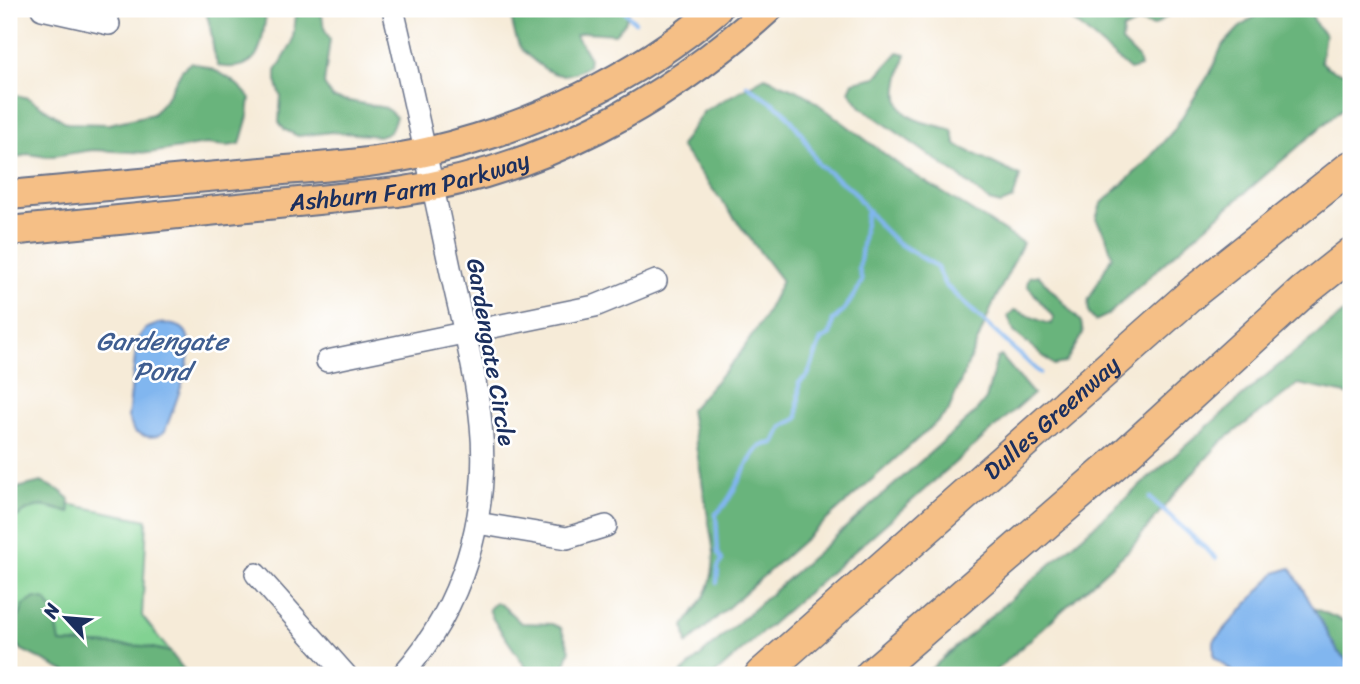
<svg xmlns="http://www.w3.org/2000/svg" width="1360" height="684" viewBox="0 0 1360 684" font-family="Sriracha,sans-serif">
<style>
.green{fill:#82d292;stroke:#4e8078;stroke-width:2}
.forest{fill:#69b47c;stroke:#42726d;stroke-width:2}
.water{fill:#81b6ef;stroke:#4e72a6;stroke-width:2}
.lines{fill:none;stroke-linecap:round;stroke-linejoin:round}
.stream{stroke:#81b6ef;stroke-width:4.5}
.minor-casing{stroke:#687189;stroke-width:24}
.major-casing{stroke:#687189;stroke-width:32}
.highway-casing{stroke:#687189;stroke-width:35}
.minor{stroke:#fff;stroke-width:21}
.major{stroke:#f5bf86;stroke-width:28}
.highway{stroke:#f5bf86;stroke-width:32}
.labels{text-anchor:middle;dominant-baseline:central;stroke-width:5;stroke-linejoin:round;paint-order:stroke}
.street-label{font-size:24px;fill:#1b2f5e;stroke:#fff}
.water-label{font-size:26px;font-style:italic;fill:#3f5e91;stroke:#fff}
</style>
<rect width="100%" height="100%" fill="#fff"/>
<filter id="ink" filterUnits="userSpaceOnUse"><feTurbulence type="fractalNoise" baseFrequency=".0143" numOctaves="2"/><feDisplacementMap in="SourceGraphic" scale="14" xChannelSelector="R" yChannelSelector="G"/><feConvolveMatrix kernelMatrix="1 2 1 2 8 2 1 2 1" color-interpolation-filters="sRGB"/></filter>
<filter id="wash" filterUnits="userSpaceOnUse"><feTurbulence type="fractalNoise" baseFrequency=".00686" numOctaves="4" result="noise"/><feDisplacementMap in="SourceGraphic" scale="28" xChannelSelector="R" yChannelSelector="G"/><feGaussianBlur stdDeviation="1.57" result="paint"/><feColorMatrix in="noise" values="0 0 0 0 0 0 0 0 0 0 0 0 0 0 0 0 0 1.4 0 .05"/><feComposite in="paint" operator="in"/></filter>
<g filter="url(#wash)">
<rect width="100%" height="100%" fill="#f6ebd8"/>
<!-- green -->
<polygon class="green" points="28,496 147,520 142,616 170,652 143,646 60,643 22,650 9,637 9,497"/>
<!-- forest -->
<g class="forest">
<path d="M204,9H267C261,42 264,74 218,66C210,47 214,27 204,9Z"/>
<polygon points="297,9 321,9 324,28 330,39 324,84 333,98 386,108 396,117 390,132 379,136 332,132 298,136 285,130 279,122 281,96 276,81 276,71 292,44"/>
<path d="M510,9H630L625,23L615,34L584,32L576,35L589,57L588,66C567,79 555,78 537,63C531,58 524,53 520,47C514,36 512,22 510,9Z"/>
<polygon points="1050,9 1093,9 1103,14 1120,15 1129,9 1176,9 1154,26 1139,22 1123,30 1122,42 1138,58 1140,67 1130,70 1076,23"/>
<path d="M1265,9H1309L1317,26L1325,34L1321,61C1330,71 1338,73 1351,72V101L1173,255L1108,315L1095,321L1089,314L1088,301L1112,256L1106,236L1096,219L1101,204L1145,163L1173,131L1210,73L1222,46L1239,28Z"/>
<path d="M898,52L906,54C899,79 886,110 920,121C930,125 942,126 952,130L956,145L1020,176L1013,199L1001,204L989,201L959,176L861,107L849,91L853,82L876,77Z"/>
<path d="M191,62C216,69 234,78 250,98L248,116L240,144L227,146L206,144L149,153L93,150L47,157L28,154L9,161V93L28,98L67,123L109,124L153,114L165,100L182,70Z"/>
<path d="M765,77L805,94L902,167L1023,243L993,304L948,412L687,644L684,626C705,596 713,590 714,553L690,410L739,355L763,319L782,281L680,146L704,111Z"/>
<path d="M1038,275L1081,322L1083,333L1065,363L1054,365L1014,332L1008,316L1014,310C1028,314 1037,321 1051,324L1054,318L1027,285L1029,277Z"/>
<polygon points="1351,307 1351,395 1298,384 1221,442 1176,492 1131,548 991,675 924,675 1263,378"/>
<polygon points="1001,356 1033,394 714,675 679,675 974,414 986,399 997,358"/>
<path d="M41,482L59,490L69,498L70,513C43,505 37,501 13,520L9,518V490Z"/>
<polygon points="35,598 46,600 55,614 60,643 143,646 170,652 188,675 72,675 22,650 12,636 24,605"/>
<polygon points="496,602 504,607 521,623 552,624 561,628 570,650 561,675 531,675 493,619 489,609"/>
<polygon points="1313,608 1351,624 1351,664 1338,652"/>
</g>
<!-- water -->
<g class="water">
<path d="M161,323C168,324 178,325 183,329C202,344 172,411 165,431C156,440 145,437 134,432L128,417L137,340L145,329Z"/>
<polygon points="1291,568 1338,652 1351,664 1351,675 1237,675 1214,657 1214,641 1275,573"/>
</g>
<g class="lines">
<!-- stream -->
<g class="stream">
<polyline points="623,9 635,22"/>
<polyline points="747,85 784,111 802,134 818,164 852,190 878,224 896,242 936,266 945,285 1040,373"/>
<polyline points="1150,498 1216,558"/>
<path d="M717,582L718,567L722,560L718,553L716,514C736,496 741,468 759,448C763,444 769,444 774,443L782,427L798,418L799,383L808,375L821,340L830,335L833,320C844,313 856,293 862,281L859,269L867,209"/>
</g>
</g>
</g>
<g filter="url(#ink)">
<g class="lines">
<defs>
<g id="minor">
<polyline points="42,9 109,24"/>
<path d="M393,9C413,93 431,178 449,263C460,316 476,370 481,424C490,515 463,607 402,675"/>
<polyline points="327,361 595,306 656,281"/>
<polyline points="477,523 567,538 606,526"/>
<polyline points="256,574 346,675"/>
</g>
<g id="major">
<path d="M9,195C93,188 177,180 262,172C317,167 376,164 430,151C533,127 636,78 717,9"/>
<path id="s1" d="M9,231L398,192C539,172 664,104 768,9"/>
</g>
<g id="highway">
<path id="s2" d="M761,675L1196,290L1351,167"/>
<polyline points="871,675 1129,451 1303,292 1351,254"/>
</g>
</defs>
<!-- minor casing -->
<use href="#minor" class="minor-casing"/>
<!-- major casing -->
<use href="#major" class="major-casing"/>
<!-- highway casing -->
<use href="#highway" class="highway-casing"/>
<!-- minor -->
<use href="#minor" class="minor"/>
<!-- major -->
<use href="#major" class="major"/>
<!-- highway -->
<use href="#highway" class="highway"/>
</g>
</g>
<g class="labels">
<!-- street labels -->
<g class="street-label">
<text stroke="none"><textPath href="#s1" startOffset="404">Ashburn Farm Parkway</textPath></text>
<text transform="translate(491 352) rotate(80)">Gardengate Circle</text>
<text stroke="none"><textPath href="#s2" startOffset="388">Dulles Greenway</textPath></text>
</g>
<!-- water labels -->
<g class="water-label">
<text x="162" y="341">Gardengate<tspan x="162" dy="30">Pond</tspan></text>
</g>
</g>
<!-- margin -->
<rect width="1360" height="684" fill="none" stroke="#fff" stroke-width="35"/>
<!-- north arrow -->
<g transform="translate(66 618) rotate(296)" stroke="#ffffff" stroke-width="5" paint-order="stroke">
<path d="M0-5L12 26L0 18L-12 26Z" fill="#1b2f5e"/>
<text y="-10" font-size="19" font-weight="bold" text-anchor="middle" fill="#1b2f5e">N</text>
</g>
</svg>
